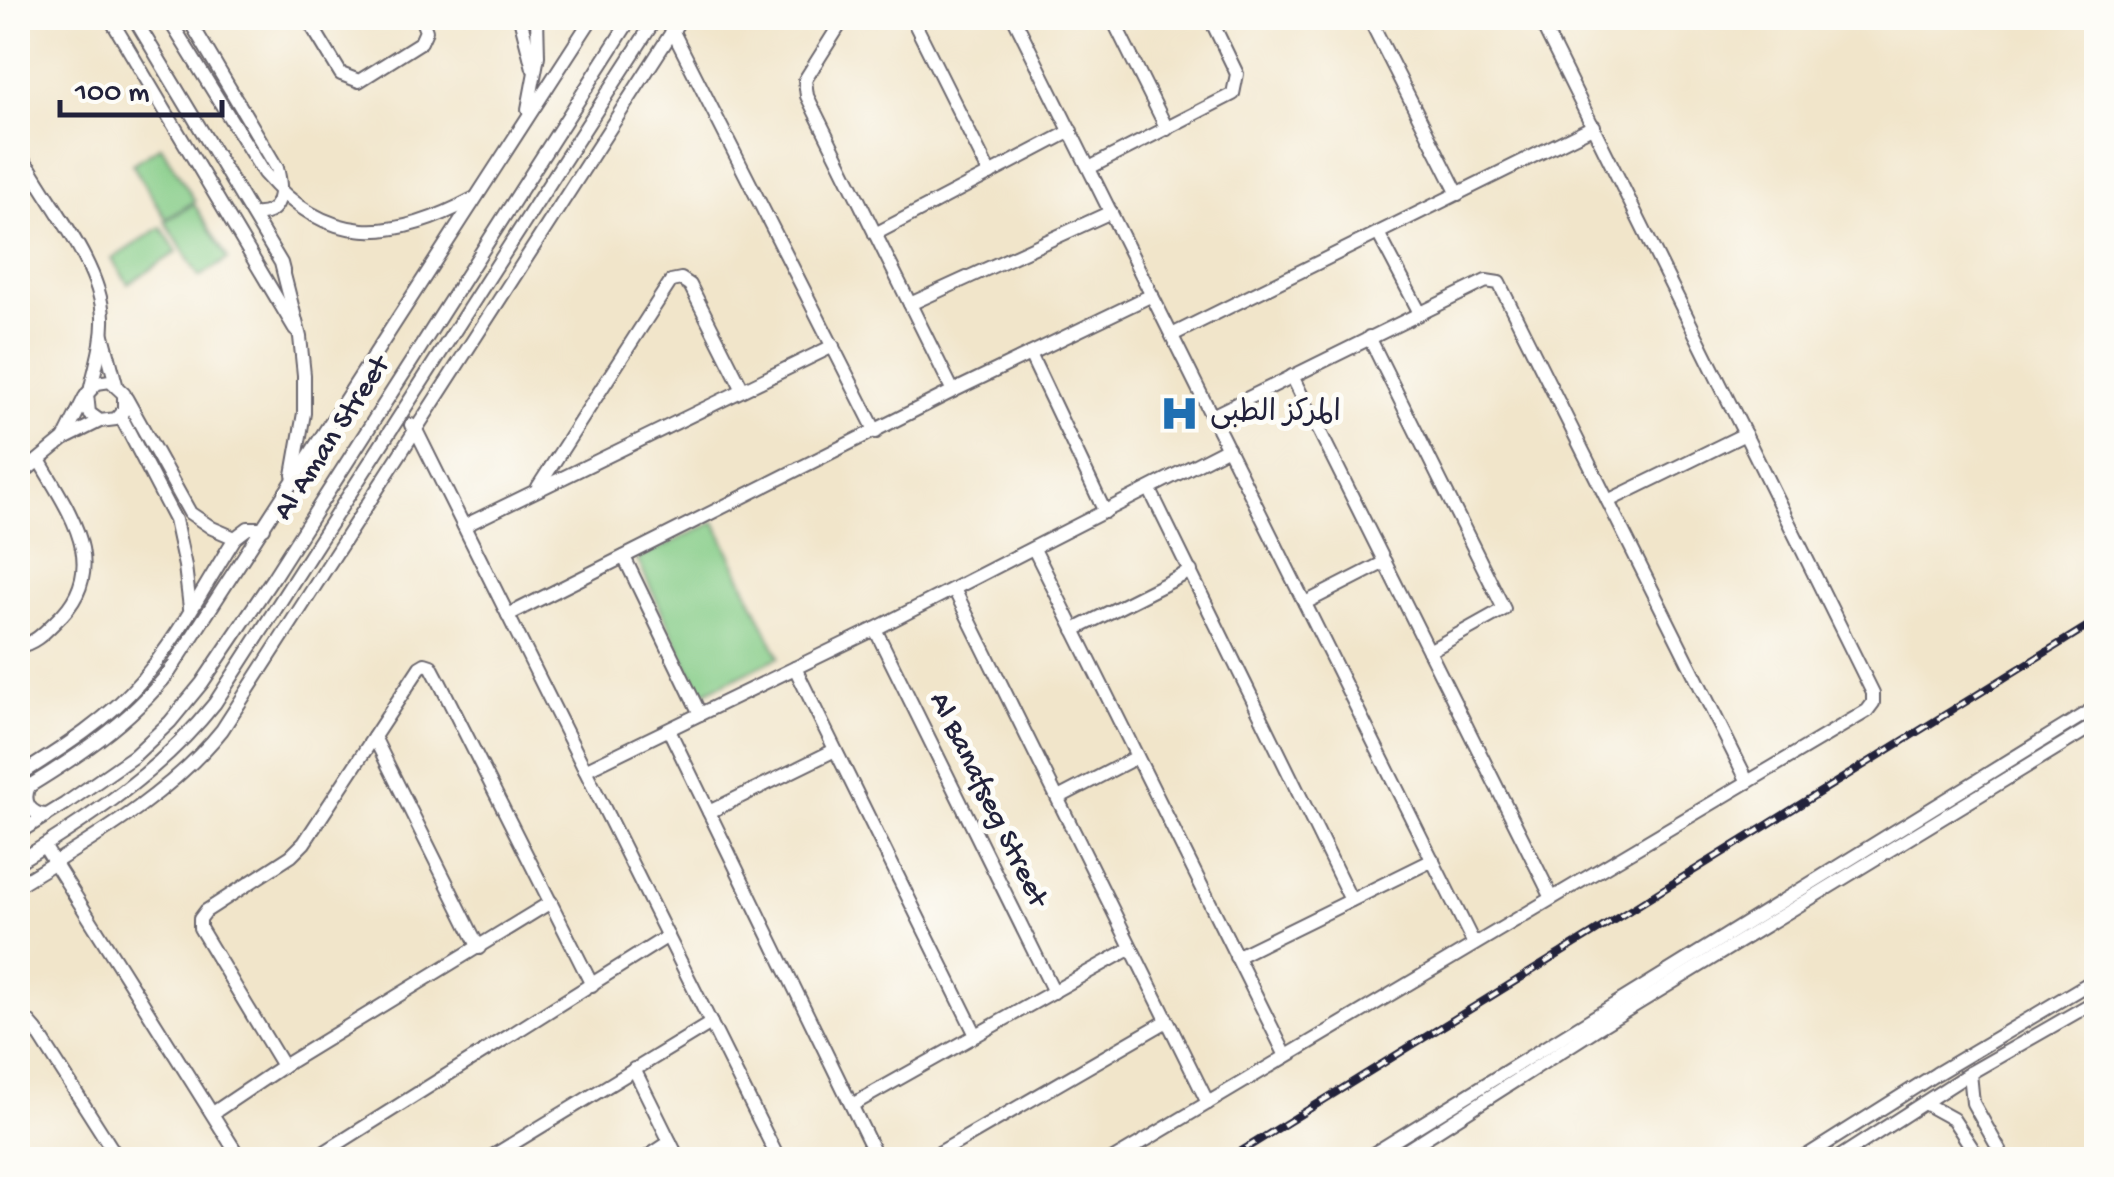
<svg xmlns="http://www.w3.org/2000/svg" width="2114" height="1177" viewBox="0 0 2114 1177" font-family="'Gochi Hand','Playpen Sans Arabic',sans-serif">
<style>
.green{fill:#85cc87;stroke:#547761;stroke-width:2.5}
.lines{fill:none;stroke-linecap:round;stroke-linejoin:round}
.minor-casing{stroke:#6a666d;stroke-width:16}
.minor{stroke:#fff;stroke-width:12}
.rail-casing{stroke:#22223b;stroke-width:8}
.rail{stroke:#fdfcf7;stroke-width:4;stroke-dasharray:11;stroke-linecap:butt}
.labels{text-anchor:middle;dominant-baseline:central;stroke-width:10;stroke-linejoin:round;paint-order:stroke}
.poi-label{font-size:30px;fill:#22223b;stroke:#fdfcf7;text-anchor:start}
.street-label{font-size:30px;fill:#22223b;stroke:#fdfcf7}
</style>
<rect width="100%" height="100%" fill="#fdfcf7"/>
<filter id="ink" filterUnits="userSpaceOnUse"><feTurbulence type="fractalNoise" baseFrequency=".01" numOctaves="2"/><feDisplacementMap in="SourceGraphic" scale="20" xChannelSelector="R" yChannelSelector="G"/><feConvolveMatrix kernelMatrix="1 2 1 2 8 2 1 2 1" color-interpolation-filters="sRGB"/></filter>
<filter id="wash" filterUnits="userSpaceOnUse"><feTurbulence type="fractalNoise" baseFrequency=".0048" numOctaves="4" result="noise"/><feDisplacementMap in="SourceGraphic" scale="40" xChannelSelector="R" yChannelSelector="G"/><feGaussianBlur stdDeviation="2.25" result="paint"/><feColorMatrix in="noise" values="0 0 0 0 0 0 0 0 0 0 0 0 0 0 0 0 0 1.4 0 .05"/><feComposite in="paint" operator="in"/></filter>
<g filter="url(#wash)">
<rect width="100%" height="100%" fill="#f1e5ca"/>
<!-- green -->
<g class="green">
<polygon points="161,146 195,201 166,219 132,164"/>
<polygon points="194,204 228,259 199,277 165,221"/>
<polygon points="161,227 177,252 128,284 112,259"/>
<polygon points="715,522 779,657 701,694 637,559"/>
</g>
</g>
<g filter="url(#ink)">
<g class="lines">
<defs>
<g id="minor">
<polyline points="110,18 295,329"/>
<polyline points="134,18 281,263 300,337 304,375 304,413 293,475"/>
<path d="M168,18L264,173C327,247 393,242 473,199"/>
<path d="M188,18L277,168C283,191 283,217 252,214"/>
<polyline points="307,18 341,74 359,81 421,42 426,31 421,18"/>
<polyline points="520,18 533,68"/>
<polyline points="666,18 876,432"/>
<polyline points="844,18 805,80 807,96 953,391"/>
<polyline points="912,18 990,174"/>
<polyline points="1014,18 1474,944"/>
<polyline points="1112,18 1167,129"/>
<polyline points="1369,18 1458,194"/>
<polyline points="528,109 538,56 537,18"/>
<path d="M18,155L31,170C55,211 101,269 103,317C104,341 96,364 91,387"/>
<polyline points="1089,168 1233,94 1237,74 1210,18"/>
<polyline points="1378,233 1420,313"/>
<polyline points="875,234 1071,131"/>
<polyline points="910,304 1111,212"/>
<polyline points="103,335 116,384"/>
<polyline points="1172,335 1594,126"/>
<polyline points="1369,337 1504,609 1429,651"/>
<polyline points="1030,354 1105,512"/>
<polyline points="1292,376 1552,898"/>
<polyline points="126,398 190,513 212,528 235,538"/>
<polyline points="120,415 175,520 185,566 190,608"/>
<polyline points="1212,416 1486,281 1499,283 1748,782"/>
<polyline points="411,425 415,428 779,1160"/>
<polyline points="64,439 85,397"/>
<polyline points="18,477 64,439 100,421 116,419 124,410 124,394 110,381 97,383 87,394 89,413 100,421"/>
<polyline points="538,487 671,281 681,279 690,285 742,388"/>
<polyline points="1150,490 1351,900"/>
<polyline points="1608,501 1745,434"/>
<polyline points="464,526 833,346"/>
<polyline points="1034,549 1286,1056"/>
<polyline points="624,557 700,714"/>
<polyline points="954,589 1208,1103"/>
<polyline points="1305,603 1385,562"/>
<polyline points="508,615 953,391 1152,295"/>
<polyline points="875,629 1054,992"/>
<polyline points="1074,630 1191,571"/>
<path d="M18,646C34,644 44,633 56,621C113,569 69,512 39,460"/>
<polyline points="795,668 976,1035"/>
<polyline points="669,730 878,1160"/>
<polyline points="374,737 479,948"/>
<polyline points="585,770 875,629 1228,448"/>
<path d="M18,776C61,749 108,720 141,681C178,638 205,585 235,538L248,528H264"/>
<path d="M29,786C22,802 30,814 46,815"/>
<path d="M18,793C74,759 129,724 170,671L592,18"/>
<polyline points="1058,798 1137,757"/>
<polyline points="709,812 835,750"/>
<polyline points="18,833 65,804 134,756 170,722 202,683 273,578 631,18"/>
<polyline points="44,846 241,1160"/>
<path d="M18,862C91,817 161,771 215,703L656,18"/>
<path d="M18,885C89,841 169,796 222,730L681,18"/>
<polyline points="1236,957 1433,860"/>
<polyline points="18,1022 29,1022 36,1030 119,1160"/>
<polyline points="283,1066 200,928 200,919 206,911 291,856 304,843 420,667 425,664 431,666 440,683 592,985"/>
<polyline points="634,1069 679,1160"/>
<polyline points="1970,1073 1973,1103 2005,1160"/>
<polyline points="1924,1103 1953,1119 1980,1160"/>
<polyline points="852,1105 1131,948"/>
<polyline points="213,1113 283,1066 551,902"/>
<polyline points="312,1160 668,936"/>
<polyline points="486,1160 711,1023"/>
<polyline points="643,1160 670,1142"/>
<polyline points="927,1160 1167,1021"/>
<polyline points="1112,1160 1867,711 1873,703 1873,693 1539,18"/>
<polyline points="1363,1160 2096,707"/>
<polyline points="1391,1160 1596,1029 2096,724"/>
<polyline points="1800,1160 1936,1074 2096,979"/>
<polyline points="1835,1160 1970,1073 2096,1001"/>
</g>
</defs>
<!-- minor casing -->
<use href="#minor" class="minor-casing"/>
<!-- minor -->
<use href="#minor" class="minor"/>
<defs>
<polyline id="rail" points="1227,1160 2096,621"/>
</defs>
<!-- rail casing -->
<use href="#rail" class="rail-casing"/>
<!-- rail -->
<use href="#rail" class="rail"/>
</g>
</g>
<!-- icons -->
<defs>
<symbol id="hospital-bare" viewBox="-9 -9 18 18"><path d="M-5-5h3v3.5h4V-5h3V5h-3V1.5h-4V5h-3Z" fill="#1f6fb2" stroke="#fdfcf7" stroke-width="2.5" paint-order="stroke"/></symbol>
</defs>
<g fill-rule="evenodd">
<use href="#hospital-bare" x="1152" y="386" width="55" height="55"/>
</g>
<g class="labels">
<!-- poi labels -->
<g class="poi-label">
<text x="1210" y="414">المركز الطبى</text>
</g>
<!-- street labels -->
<g class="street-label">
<text transform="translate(333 439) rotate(-57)">Al Aman Street</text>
<text transform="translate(987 800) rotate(64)">Al Banafseg Street</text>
</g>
</g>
<!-- margin -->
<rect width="2114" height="1177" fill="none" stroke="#fdfcf7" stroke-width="60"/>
<!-- scale -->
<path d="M60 100v15h162v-15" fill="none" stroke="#22223b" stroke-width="5"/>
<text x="75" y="100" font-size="30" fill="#22223b" stroke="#fdfcf7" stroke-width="8" paint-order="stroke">100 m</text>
</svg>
